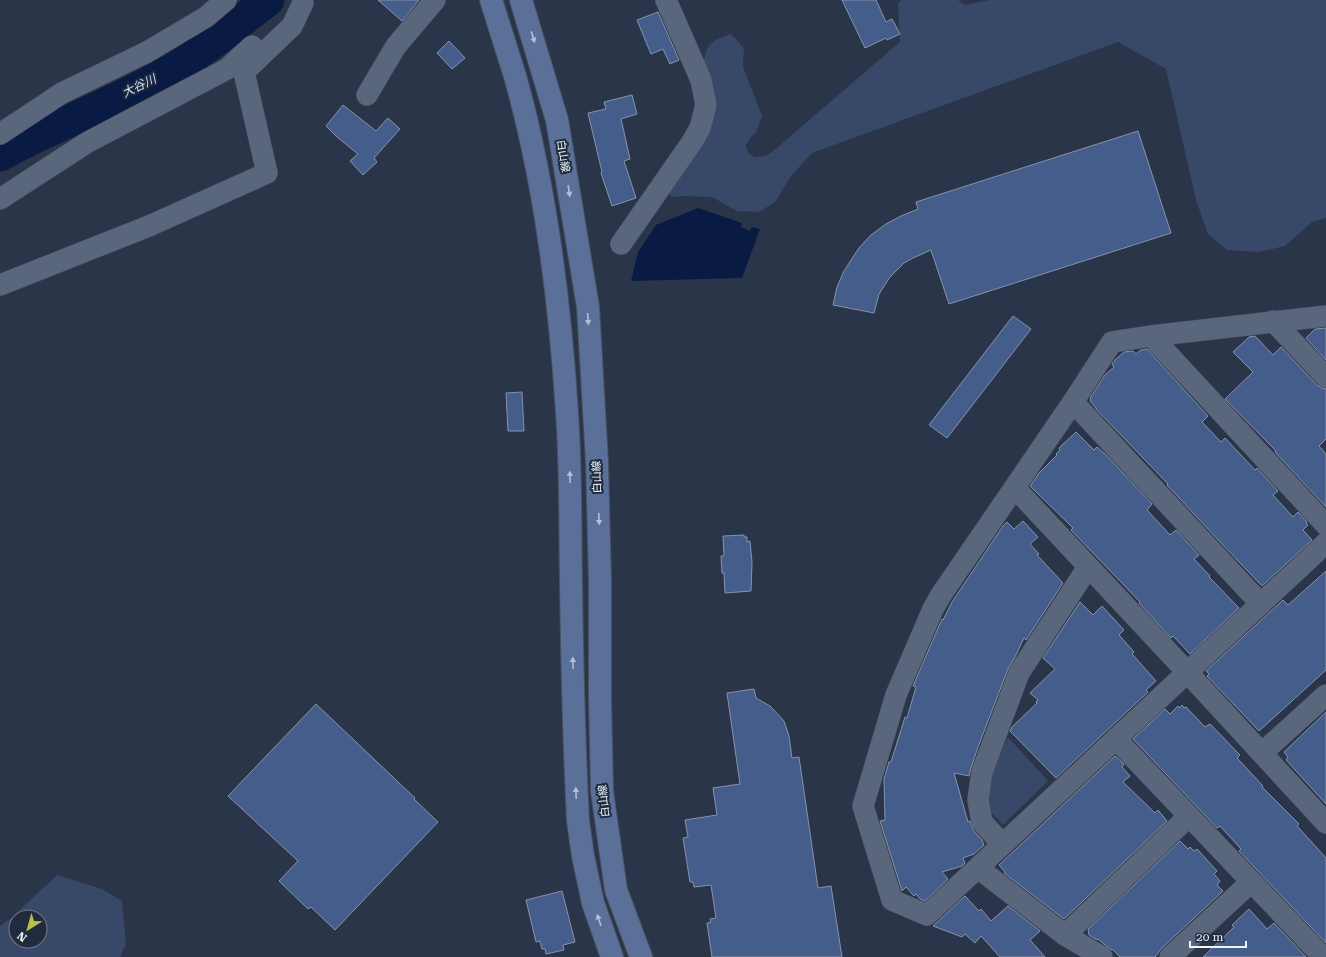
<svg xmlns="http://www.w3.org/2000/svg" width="1326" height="957" viewBox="0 0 1326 957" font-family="'Roboto Serif','Noto Sans JP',serif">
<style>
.green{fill:#374868;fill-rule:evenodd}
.water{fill:#091b43}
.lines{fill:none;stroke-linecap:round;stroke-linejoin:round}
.river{stroke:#091b43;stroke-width:33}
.building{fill:#455d8b;stroke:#8693ab}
.street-casing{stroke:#485061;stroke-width:22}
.secondary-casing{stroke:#485061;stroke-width:24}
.street{stroke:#5a667c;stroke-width:21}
.secondary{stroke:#5a7099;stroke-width:22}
.oneway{fill:#b3bfd6}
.labels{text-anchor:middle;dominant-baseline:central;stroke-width:4;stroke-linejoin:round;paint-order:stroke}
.street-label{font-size:11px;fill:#eef3fe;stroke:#212b3e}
.water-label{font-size:12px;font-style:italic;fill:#cedefb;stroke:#212b3e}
</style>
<rect width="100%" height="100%" fill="#2b3549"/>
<!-- green -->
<g class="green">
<path d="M901,0H958L965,5L990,0H1326V218L1312,222L1285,246L1259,252L1227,250L1208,234L1196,200L1166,69L1118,42L812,153L791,176L775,202L759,212L737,211L712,197L684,196L671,197L668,188L695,146L704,61C707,42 714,40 731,34L744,48L743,67L762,116L756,133L750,138L746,145L748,153L755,157L765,156L772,152L900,42L898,3Z"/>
<polygon points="1008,737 1048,781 1003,825 987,808 988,779"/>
<path d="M57,875L102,889L122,901L126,944L120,957H0V926L10,919ZM16,917H40V941H16Z"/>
</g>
<!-- water -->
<polygon class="water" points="698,208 742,223 741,227 750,231 752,227 760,229 742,278 631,281 638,252 656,225"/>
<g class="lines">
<!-- river -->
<path class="river" d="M0,155C57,123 119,102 175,68C207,49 238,23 268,0"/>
</g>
<!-- building -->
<g class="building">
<polygon points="378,0 419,0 402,21"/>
<polygon points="842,0 876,0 886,22 892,19 900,34 887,40 886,38 865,48"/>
<polygon points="658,12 679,60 670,64 663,49 651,54 637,20"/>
<polygon points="449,41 465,58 452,69 437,53"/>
<polygon points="632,95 637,114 621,119 630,159 624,161 636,198 612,206 601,173 602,172 588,113 606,109 604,102"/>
<polygon points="343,105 376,131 388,118 400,129 374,158 377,162 363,175 350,161 358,154 337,137 326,126"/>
<polygon points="1138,131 1171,233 949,304 931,250 913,258 904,263 890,277 879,294 874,313 833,305 837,287 844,271 859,248 871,235 886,224 901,216 918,209 916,202"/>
<polygon points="1013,316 1031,329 947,438 929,425"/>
<polygon points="1326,328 1326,360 1306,338 1315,329"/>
<polygon points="1255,336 1273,355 1281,347 1317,385 1322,388 1326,389 1326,439 1319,446 1326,454 1326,507 1275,452 1276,451 1225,399 1253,372 1233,352 1249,337"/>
<polygon points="1147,349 1208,416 1202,422 1221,442 1225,438 1255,470 1257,468 1278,491 1273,495 1293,517 1298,512 1307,522 1306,523 1308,525 1303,530 1312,540 1262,586 1221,543 1167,485 1168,484 1096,409 1096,408 1090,401 1091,400 1090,398 1105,375 1114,367 1112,364 1115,360 1124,352 1133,351 1136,354 1141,350"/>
<polygon points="522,392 524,431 508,431 506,393"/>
<polygon points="1076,432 1094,450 1097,447 1106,455 1152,504 1147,510 1170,535 1176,530 1199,555 1194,559 1210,576 1209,577 1239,608 1190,654 1173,636 1171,638 1139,603 1140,602 1071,530 1073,528 1030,486 1039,473 1057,455 1056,454 1060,450 1059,448"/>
<polygon points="1023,521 1038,537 1030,544 1039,554 1037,555 1063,583 1026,640 1024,638 1016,655 1008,669 978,747 971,768 969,776 954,773 968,822 970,821 973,830 982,840 984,845 974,854 963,858 965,863 962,866 942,872 948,879 925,901 920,899 916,894 914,896 906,887 902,891 880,821 885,820 884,779 889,762 891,762 905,717 907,718 916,687 913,686 942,619 943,620 952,602 1003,526 1007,522 1014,529"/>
<polygon points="744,535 744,537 747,537 747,542 750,541 752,562 751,591 725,593 724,573 722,573 721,556 724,556 723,536"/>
<polygon points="1326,571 1326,670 1259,731 1207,676 1209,674 1206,671 1283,600 1288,605"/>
<polygon points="1080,602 1093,615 1102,606 1124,630 1119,635 1134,652 1132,654 1156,681 1146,690 1148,692 1056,778 1010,731 1012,727 1037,703 1036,702 1038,700 1030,693 1055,669 1043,658"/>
<polygon points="754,689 756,698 770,706 784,721 789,736 792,758 799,757 818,888 831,886 842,957 712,957 707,923 711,922 710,919 716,918 711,885 694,887 693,882 690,882 683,838 688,837 685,820 717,815 713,788 740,784 727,693"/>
<polygon points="316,704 415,798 414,799 438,822 335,930 311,907 308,909 279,881 298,861 228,796"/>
<polygon points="1182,705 1184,708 1186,707 1205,727 1210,724 1240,755 1237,758 1263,786 1262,787 1299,824 1297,826 1326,858 1326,943 1239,851 1241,849 1220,826 1217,828 1133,739 1165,709 1170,714 1178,706 1179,708"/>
<polygon points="1326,712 1326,804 1286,760 1288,757 1284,752"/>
<polygon points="1115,756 1124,764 1122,767 1130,776 1123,782 1155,813 1158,810 1167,821 1064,919 1004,873 1005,872 999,865"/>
<polygon points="1180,841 1188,849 1190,847 1194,851 1197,849 1217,871 1214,874 1220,881 1217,885 1223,891 1162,948 1155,957 1120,957 1112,949 1111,950 1098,939 1097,940 1089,935 1088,929"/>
<polygon points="562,891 575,942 563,945 564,950 546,954 545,949 542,949 540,941 536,942 526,900"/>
<polygon points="965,896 979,911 981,909 991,921 1008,906 1040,931 1030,940 1045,957 1000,957 981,936 975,943 965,934 962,937 933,926"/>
<polygon points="1249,909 1267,929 1274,923 1306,957 1203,957 1234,927 1232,925"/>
</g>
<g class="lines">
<defs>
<g id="street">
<polyline points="367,95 396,46 435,0"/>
<polyline points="0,134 62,93 147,52 206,17 226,0"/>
<polyline points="0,199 88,142 227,69 252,46"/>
<polyline points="621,244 692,142 700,128 706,105 701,80 666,0"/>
<polyline points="0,285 149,226 267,173 244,72 292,26 303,3"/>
<polyline points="1326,316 1151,336 1112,342 1073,402 941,595 933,609 896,695 863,806 892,900 927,915 1326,543"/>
<polyline points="1273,321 1326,377"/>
<polyline points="1151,336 1326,525"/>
<polyline points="1073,402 1261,604"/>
<polyline points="1015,488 1188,673 1326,823"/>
<polyline points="1116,739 1323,957"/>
<polyline points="1262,753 1326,695"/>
<polyline points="1002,844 982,822 978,800 982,772 1019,673 1088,567"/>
<polyline points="978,868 1065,935 1102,957"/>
<polyline points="1065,935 1189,816"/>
<polyline points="1170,957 1251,882"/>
</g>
<g id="secondary">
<path d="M491,0C499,25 507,50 515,76C545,183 560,302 567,413C571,468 570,524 571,580C572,660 574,741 578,821L583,856L593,903L612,957"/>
<polyline points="521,0 557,120 588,307 597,462 600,581 600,699 602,791 616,890 641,957"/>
</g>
</defs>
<!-- street casing -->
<use href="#street" class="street-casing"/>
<!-- secondary casing -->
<use href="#secondary" class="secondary-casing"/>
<!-- street -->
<use href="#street" class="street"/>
<!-- secondary -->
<use href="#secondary" class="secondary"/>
</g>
<!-- one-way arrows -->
<defs><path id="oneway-solid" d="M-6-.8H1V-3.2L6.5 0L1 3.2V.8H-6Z"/></defs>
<g class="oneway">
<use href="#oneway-solid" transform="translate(533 37) rotate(73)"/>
<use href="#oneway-solid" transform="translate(569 191) rotate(81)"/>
<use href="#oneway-solid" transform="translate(588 319) rotate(86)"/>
<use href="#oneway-solid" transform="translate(570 477) rotate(-92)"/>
<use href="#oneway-solid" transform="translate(599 519) rotate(88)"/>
<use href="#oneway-solid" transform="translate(573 663) rotate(-92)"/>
<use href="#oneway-solid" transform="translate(576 793) rotate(-92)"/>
<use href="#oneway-solid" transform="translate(599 920) rotate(-109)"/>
</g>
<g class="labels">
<!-- street labels -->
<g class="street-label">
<text transform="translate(563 156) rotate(81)">白山線</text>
<text transform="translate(597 477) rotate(-92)">白山線</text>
<text transform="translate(604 801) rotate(-96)">白山線</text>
</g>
<!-- water labels -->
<g class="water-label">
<text transform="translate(139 86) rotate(-26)">大谷川</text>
</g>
</g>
<!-- north arrow -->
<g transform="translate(28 929) rotate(217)"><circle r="19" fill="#212b3e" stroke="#737b8b"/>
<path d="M0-3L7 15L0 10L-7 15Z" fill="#b8c147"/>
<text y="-6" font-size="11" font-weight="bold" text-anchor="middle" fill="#eef3fe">N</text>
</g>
<!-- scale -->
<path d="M1190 941v6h56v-6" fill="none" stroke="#eef3fe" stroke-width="2"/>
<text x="1196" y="941" font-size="12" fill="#eef3fe" stroke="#212b3e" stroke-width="3" paint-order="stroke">20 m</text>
</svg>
